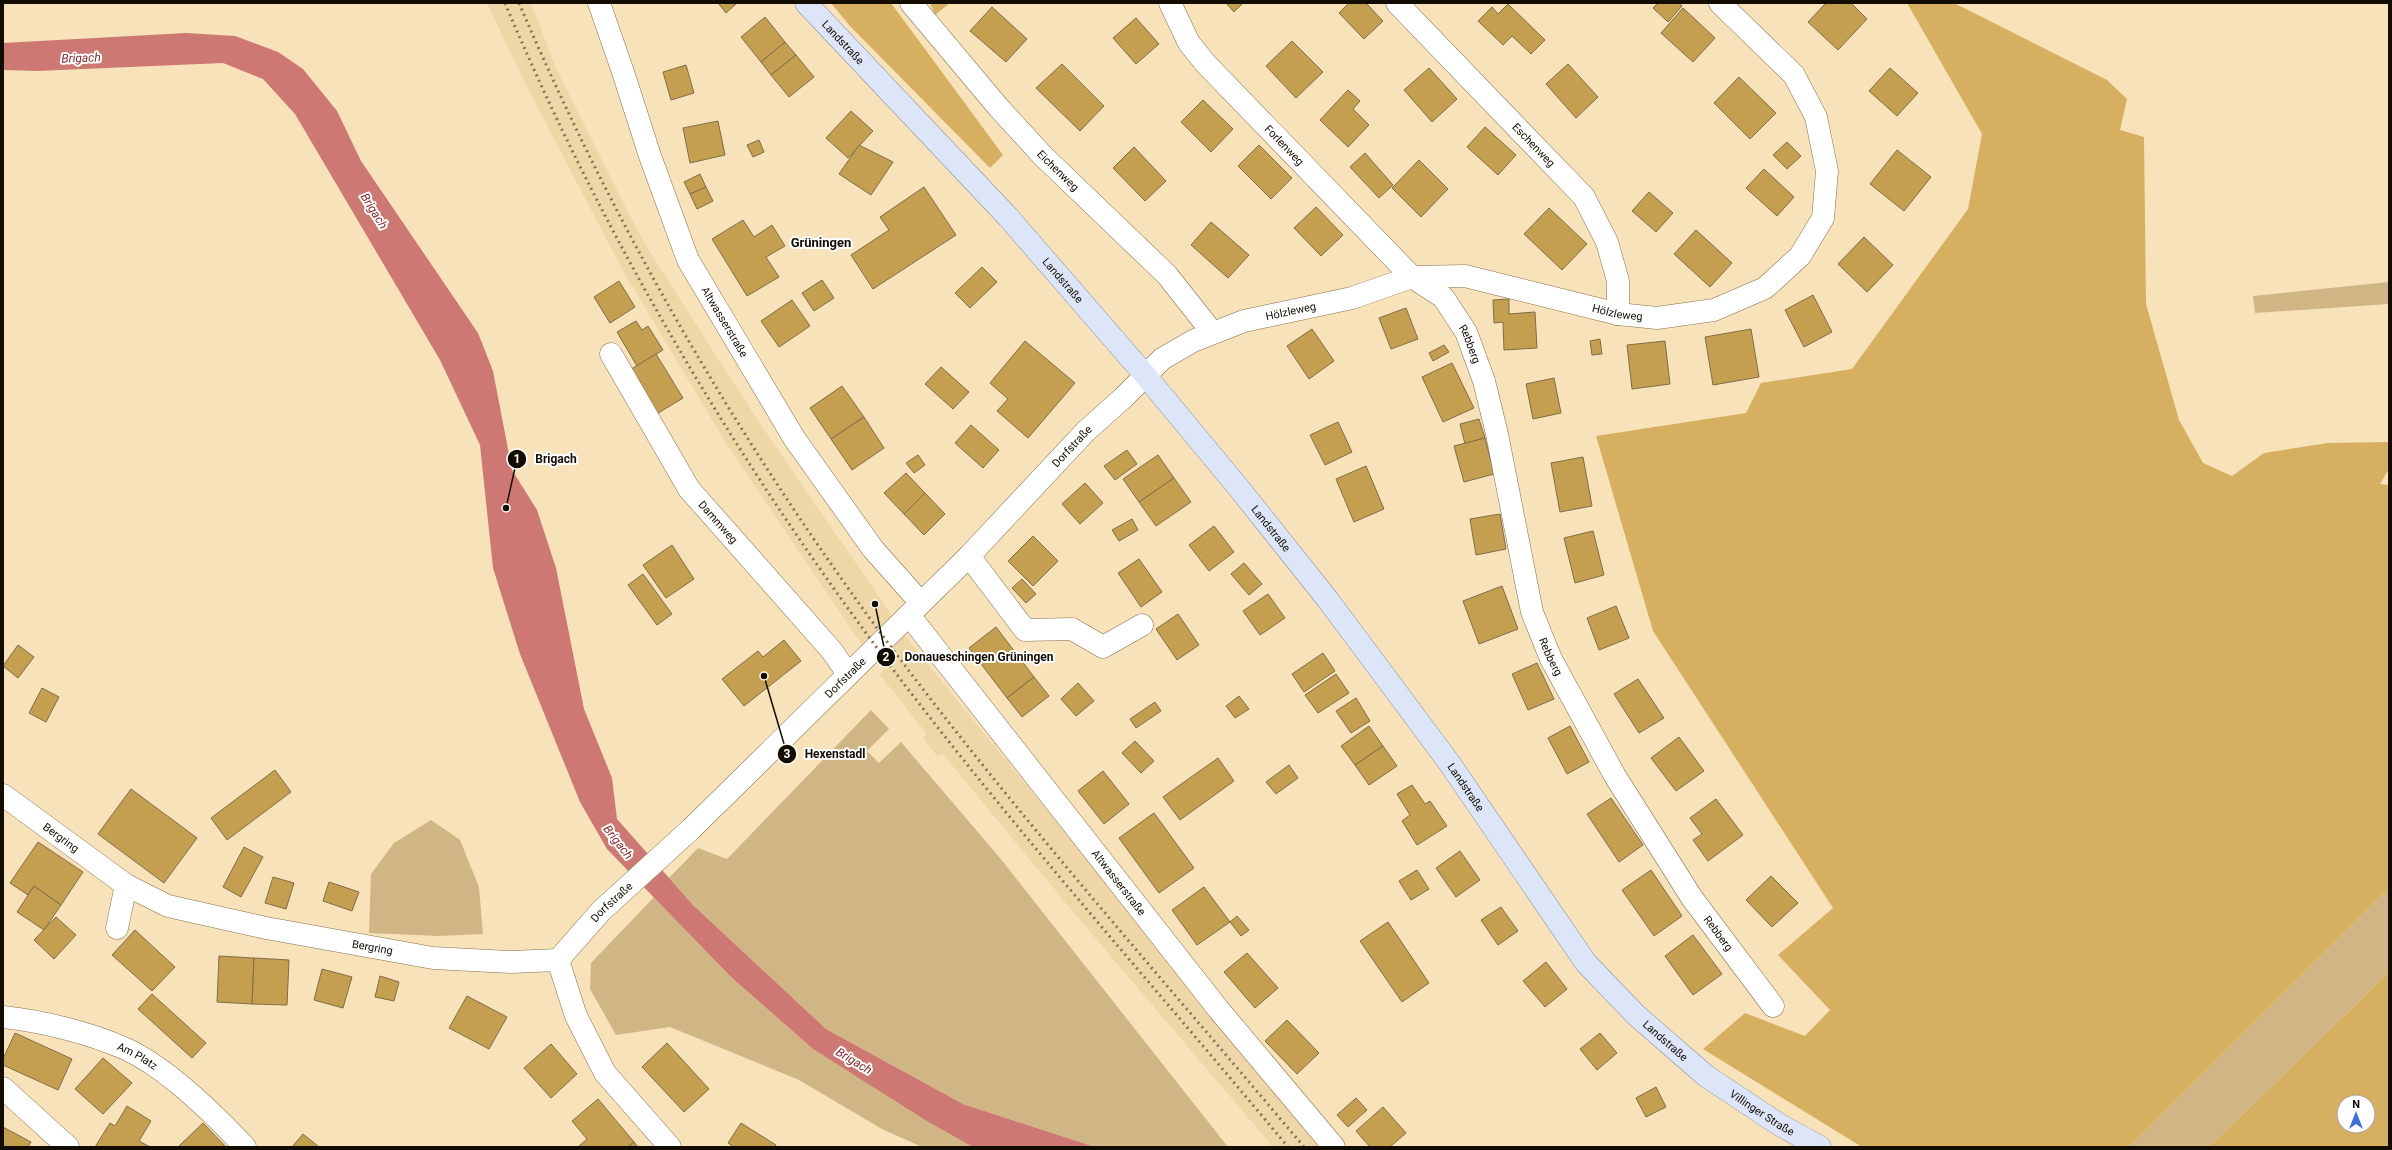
<svg xmlns="http://www.w3.org/2000/svg" width="2392" height="1150" viewBox="0 0 2392 1150" font-family="Roboto,sans-serif">
<style>
.built{fill:#eed6a6}
.green{fill:#d0b684}
.forest{fill:#d6af61;fill-rule:evenodd}
.water{fill:#cd7873}
.building{fill:#c59f50;stroke:#7f6d48}
.lines{fill:none;stroke-linecap:round;stroke-linejoin:round}
.minor-casing{stroke:#84714c;stroke-width:23}
.major-casing{stroke:#888f9f;stroke-width:23}
.minor{stroke:#fff;stroke-width:22}
.major{stroke:#dde6f8;stroke-width:22}
.rail{stroke:#83755c;stroke-width:3;stroke-dasharray:2 4;stroke-linecap:butt}
.labels{text-anchor:middle;dominant-baseline:central;stroke-width:4;stroke-linejoin:round;paint-order:stroke}
.street-label{font-size:11px;fill:#130c01;stroke:#fff}
.water-label{font-size:12px;font-style:italic;fill:#8b2529;stroke:#fff}
.quarter-label{font-size:13px;font-weight:bold;fill:#130c01;stroke:#fff}
.leader{fill:none;stroke:#130c01;stroke-width:1.5}
.callout-dot{fill:#130c01;stroke:#fff;stroke-width:1.5}
.mark-label{font-size:12px;text-anchor:middle;font-weight:bold;fill:#fff}
.callout-label{font-size:12px;text-anchor:middle;font-weight:bold;fill:#130c01;stroke:#fff;stroke-width:4;stroke-linejoin:round;paint-order:stroke}
</style>
<rect width="100%" height="100%" fill="#f7e2ba"/>
<!-- built -->
<polygon class="built" points="487,3 531,3 556,68 629,214 648,249 758,421 913,646 1322,1147 1273,1147 1069,907 942,753 937,756 923,738 927,734 880,675 884,670 858,639 726,443 623,271 525,83"/>
<!-- green -->
<g class="green">
<polygon points="2389,282 2389,304 2255,313 2253,296"/>
<polygon points="871,710 889,729 867,751 879,763 901,742 1000,858 1228,1147 1095,1147 963,1104 826,1029 693,905 669,878 698,848 727,859"/>
<polygon points="431,820 460,840 479,887 483,934 438,936 369,933 371,874 394,843"/>
<polygon points="2389,888 2389,972 2209,1147 2129,1147"/>
<polygon points="654,897 731,977 813,1049 973,1147 922,1147 882,1129 799,1080 670,1027 616,1035 590,989 591,963"/>
</g>
<!-- forest -->
<g class="forest">
<polygon points="831,3 891,3 1003,155 990,168 850,26"/>
<polygon points="930,3 950,3 935,15"/>
<polygon points="1907,3 1954,3 2107,80 2127,99 2120,130 2144,137 2146,304 2179,420 2203,463 2232,476 2264,453 2328,443 2389,442 2389,469 2380,484 2389,485 2389,888 2129,1147 1862,1147 1703,1049 1745,1013 1805,1036 1830,1010 1778,955 1833,908 1653,631 1596,436 1746,413 1761,383 1852,369 1968,209 1982,134"/>
<path d="M2389,972V1147H2209ZM2344,1102H2368V1126H2344Z"/>
</g>
<!-- water -->
<polygon class="water" points="186,33 235,36 278,52 303,69 337,111 361,161 478,333 493,371 512,470 537,510 556,568 584,709 612,778 617,819 693,905 826,1029 963,1104 1095,1147 973,1147 927,1121 813,1049 731,977 607,849 580,802 520,654 493,568 480,445 440,360 295,114 263,79 223,63 37,71 3,70 3,43"/>
<!-- building -->
<g class="building">
<polygon points="718,3 737,3 726,13"/>
<polygon points="1226,3 1243,3 1234,12"/>
<polygon points="1349,3 1366,3 1383,21 1364,39 1339,13"/>
<polygon points="1658,3 1679,3 1682,6 1668,22 1653,8"/>
<polygon points="1826,3 1851,3 1867,19 1838,50 1808,22"/>
<polygon points="1508,4 1545,40 1531,54 1512,36 1503,45 1478,21 1492,7 1498,14"/>
<polygon points="992,7 1027,39 1006,62 970,31"/>
<polygon points="1683,8 1715,38 1693,62 1661,33"/>
<polygon points="765,17 785,42 761,62 741,37"/>
<polygon points="1136,18 1159,44 1136,64 1113,38"/>
<polygon points="1292,41 1323,72 1296,98 1266,66"/>
<polygon points="785,42 796,55 771,75 761,62"/>
<polygon points="796,55 814,77 789,97 771,75"/>
<polygon points="1062,64 1104,106 1080,131 1036,88"/>
<polygon points="1568,64 1598,97 1576,118 1546,84"/>
<polygon points="686,65 694,93 671,100 663,72"/>
<polygon points="1429,68 1457,99 1432,122 1404,90"/>
<polygon points="1890,68 1918,93 1897,116 1869,91"/>
<polygon points="1739,77 1776,113 1750,139 1714,103"/>
<polygon points="1348,90 1360,101 1353,109 1369,125 1348,147 1320,120"/>
<polygon points="1203,100 1233,129 1211,152 1181,122"/>
<polygon points="851,111 873,131 848,158 826,138"/>
<polygon points="718,121 725,155 690,163 683,128"/>
<polygon points="1485,127 1516,155 1498,175 1467,147"/>
<polygon points="759,140 764,152 753,157 747,145"/>
<polygon points="1787,142 1801,156 1787,169 1773,155"/>
<polygon points="859,145 893,162 871,195 839,174"/>
<polygon points="1259,145 1292,178 1271,199 1238,166"/>
<polygon points="1134,147 1166,181 1145,201 1113,168"/>
<polygon points="1897,150 1931,177 1904,211 1870,184"/>
<polygon points="1365,153 1393,185 1379,198 1350,167"/>
<polygon points="1419,160 1448,189 1421,217 1392,188"/>
<polygon points="1764,169 1794,197 1777,216 1746,188"/>
<polygon points="700,174 706,187 690,194 684,182"/>
<polygon points="706,187 713,201 697,209 690,194"/>
<polygon points="924,187 956,235 873,289 851,255 889,230 880,217"/>
<polygon points="1649,192 1673,213 1656,232 1632,211"/>
<polygon points="1316,207 1343,235 1321,256 1294,228"/>
<polygon points="1549,208 1587,244 1562,270 1524,234"/>
<polygon points="743,220 754,237 772,225 785,246 766,257 779,277 747,296 712,239"/>
<polygon points="1211,222 1249,255 1228,278 1191,245"/>
<polygon points="1696,230 1732,263 1710,287 1674,254"/>
<polygon points="1864,237 1893,265 1867,292 1838,264"/>
<polygon points="982,267 997,282 970,308 955,293"/>
<polygon points="822,280 834,298 814,311 802,293"/>
<polygon points="619,281 635,307 610,323 594,297"/>
<polygon points="1813,295 1832,332 1804,347 1785,310"/>
<polygon points="1509,299 1509,314 1535,312 1537,348 1504,350 1503,322 1494,323 1493,300"/>
<polygon points="792,300 810,326 779,347 761,321"/>
<polygon points="1406,308 1418,339 1391,349 1379,318"/>
<polygon points="636,321 642,330 648,326 663,350 637,366 617,332"/>
<polygon points="1312,329 1334,361 1309,379 1287,346"/>
<polygon points="1751,329 1759,377 1713,385 1705,337"/>
<polygon points="1600,339 1602,354 1592,355 1590,341"/>
<polygon points="1025,341 1075,383 1028,438 997,411 1008,399 990,383"/>
<polygon points="1665,341 1670,384 1632,389 1627,345"/>
<polygon points="1444,345 1449,352 1433,361 1429,353"/>
<polygon points="656,354 683,398 655,415 628,371"/>
<polygon points="1452,363 1474,408 1443,422 1422,377"/>
<polygon points="941,367 969,392 953,409 925,384"/>
<polygon points="1554,378 1561,413 1533,419 1526,384"/>
<polygon points="842,386 864,417 831,439 810,408"/>
<polygon points="864,417 884,448 852,470 831,439"/>
<polygon points="1479,419 1485,438 1465,444 1460,424"/>
<polygon points="1338,422 1352,452 1325,465 1310,435"/>
<polygon points="971,425 999,450 983,468 955,443"/>
<polygon points="1485,438 1494,474 1464,482 1454,446"/>
<polygon points="1127,450 1137,464 1115,480 1104,466"/>
<polygon points="918,455 925,465 914,473 906,463"/>
<polygon points="1158,455 1174,478 1139,502 1123,479"/>
<polygon points="1583,457 1592,506 1560,512 1551,463"/>
<polygon points="1366,466 1384,509 1354,522 1336,479"/>
<polygon points="906,473 925,493 904,514 884,493"/>
<polygon points="1174,478 1191,502 1156,526 1139,502"/>
<polygon points="1085,483 1103,503 1080,524 1062,504"/>
<polygon points="925,493 945,514 924,535 904,514"/>
<polygon points="1500,514 1506,549 1476,555 1470,519"/>
<polygon points="1132,519 1138,530 1119,541 1112,530"/>
<polygon points="1214,526 1234,552 1209,571 1189,545"/>
<polygon points="1593,531 1604,575 1575,583 1564,538"/>
<polygon points="1033,536 1058,561 1033,586 1008,561"/>
<polygon points="672,545 694,579 666,598 643,565"/>
<polygon points="1139,559 1162,592 1141,607 1118,573"/>
<polygon points="1244,563 1262,584 1249,595 1231,574"/>
<polygon points="643,574 672,614 657,625 628,585"/>
<polygon points="1022,579 1036,594 1026,603 1012,588"/>
<polygon points="1502,586 1518,629 1479,644 1463,601"/>
<polygon points="1268,594 1285,618 1260,635 1243,611"/>
<polygon points="1616,606 1629,638 1599,650 1587,618"/>
<polygon points="1178,614 1199,645 1177,660 1156,629"/>
<polygon points="996,627 1034,677 1007,698 969,648"/>
<polygon points="784,640 801,661 744,706 722,679 758,651 763,657"/>
<polygon points="18,645 34,657 18,678 3,666"/>
<polygon points="1323,653 1335,671 1304,692 1292,674"/>
<polygon points="1537,663 1554,699 1528,710 1512,674"/>
<polygon points="1336,674 1349,693 1318,713 1305,695"/>
<polygon points="1034,677 1049,696 1022,717 1007,698"/>
<polygon points="1638,679 1664,718 1639,733 1614,694"/>
<polygon points="1078,683 1094,701 1076,716 1061,699"/>
<polygon points="42,688 59,697 46,722 29,713"/>
<polygon points="1239,696 1249,709 1235,718 1226,706"/>
<polygon points="1356,698 1370,721 1351,733 1336,711"/>
<polygon points="1155,702 1161,711 1136,728 1130,719"/>
<polygon points="1369,726 1383,746 1355,765 1341,746"/>
<polygon points="1570,726 1589,762 1567,774 1548,738"/>
<polygon points="1679,737 1704,771 1676,791 1651,758"/>
<polygon points="1135,741 1154,761 1141,773 1122,753"/>
<polygon points="1383,746 1397,766 1369,785 1355,765"/>
<polygon points="1218,758 1234,781 1180,820 1163,797"/>
<polygon points="1289,765 1298,778 1276,794 1266,782"/>
<polygon points="275,770 291,792 227,840 211,818"/>
<polygon points="1103,771 1129,804 1104,824 1078,791"/>
<polygon points="1412,785 1425,804 1430,801 1447,826 1417,845 1402,821 1410,815 1397,794"/>
<polygon points="131,789 197,838 164,883 98,834"/>
<polygon points="1611,798 1643,845 1619,862 1587,814"/>
<polygon points="1716,799 1743,835 1708,861 1693,840 1702,834 1690,818"/>
<polygon points="1154,813 1194,868 1159,893 1119,838"/>
<polygon points="38,842 83,872 61,905 34,886 28,895 10,883"/>
<polygon points="244,847 263,857 241,897 223,887"/>
<polygon points="1460,851 1480,880 1456,897 1436,868"/>
<polygon points="1417,870 1429,889 1411,900 1399,881"/>
<polygon points="1651,870 1682,916 1654,936 1622,890"/>
<polygon points="1771,876 1798,903 1772,927 1746,900"/>
<polygon points="273,877 294,883 286,909 265,903"/>
<polygon points="329,882 359,892 352,911 323,901"/>
<polygon points="34,886 61,905 44,930 17,912"/>
<polygon points="1204,887 1230,922 1197,945 1172,910"/>
<polygon points="1501,907 1518,931 1498,945 1481,920"/>
<polygon points="1237,916 1249,930 1241,936 1230,922"/>
<polygon points="56,917 76,935 54,959 34,940"/>
<polygon points="1388,922 1429,983 1402,1002 1360,941"/>
<polygon points="135,930 175,967 152,991 112,955"/>
<polygon points="1693,935 1722,974 1693,995 1665,956"/>
<polygon points="1247,953 1278,988 1255,1008 1224,972"/>
<polygon points="219,956 254,958 252,1004 217,1002"/>
<polygon points="254,958 289,960 287,1005 252,1004"/>
<polygon points="1546,962 1567,989 1545,1007 1523,981"/>
<polygon points="322,969 352,977 343,1008 314,1000"/>
<polygon points="380,976 399,982 394,1001 375,997"/>
<polygon points="152,994 206,1043 192,1058 138,1009"/>
<polygon points="467,996 507,1017 489,1049 449,1028"/>
<polygon points="1287,1020 1319,1053 1297,1074 1265,1041"/>
<polygon points="15,1033 72,1059 58,1090 3,1065 3,1059"/>
<polygon points="1600,1033 1617,1053 1597,1070 1580,1049"/>
<polygon points="667,1043 709,1089 684,1112 642,1067"/>
<polygon points="551,1044 577,1074 551,1098 524,1068"/>
<polygon points="103,1058 132,1083 103,1114 75,1089"/>
<polygon points="1656,1087 1666,1107 1646,1117 1636,1098"/>
<polygon points="1356,1098 1367,1110 1348,1127 1337,1115"/>
<polygon points="598,1099 634,1142 628,1147 578,1147 587,1139 572,1121"/>
<polygon points="127,1106 151,1121 139,1141 150,1147 95,1147 110,1123 115,1126"/>
<polygon points="1383,1107 1406,1133 1390,1147 1370,1147 1356,1131"/>
<polygon points="203,1123 226,1147 178,1147"/>
<polygon points="741,1123 776,1145 775,1147 734,1147 728,1143"/>
<polygon points="3,1127 31,1142 28,1147 3,1147"/>
<polygon points="303,1134 319,1147 292,1147"/>
<polygon points="634,1142 638,1147 628,1147"/>
</g>
<g class="lines">
<defs>
<g id="minor">
<path id="s1" d="M599,3L623,72L650,156L688,260L794,438L873,549L921,603"/>
<path id="s2" d="M911,3L999,108L1043,156L1167,275L1212,332"/>
<path id="s3" d="M1170,3L1189,43L1206,64L1412,277L1443,297L1466,332L1484,381L1497,434L1532,612L1551,659L1615,776L1692,898L1773,1006"/>
<path id="s4" d="M1397,3L1584,197L1607,242L1618,281V314"/>
<path id="s5" d="M611,354L689,489L832,651L848,674"/>
<polyline points="969,556 1025,630 1072,629 1103,647 1142,625"/>
<path id="s6" d="M909,615L1219,1010L1334,1147"/>
<path id="s7" d="M3,795L126,885L168,906L266,928L433,958L511,962L558,960"/>
<polyline points="117,928 126,885"/>
<path id="s8" d="M558,960L601,911L691,829L969,556L1086,431L1123,398L1162,359L1193,341L1244,321L1352,298L1412,277L1465,276L1618,314L1657,318L1714,310L1765,288L1800,256L1823,218L1827,171L1816,117L1794,75L1720,3"/>
<polyline points="558,960 576,1016 605,1073 670,1147"/>
<path id="s9" d="M3,1017C42,1021 90,1033 126,1049C167,1068 214,1114 245,1147"/>
<polyline points="3,1088 68,1147"/>
</g>
<g id="major">
<path id="s10" d="M806,3L1008,217L1145,375L1238,487L1328,600L1448,761L1586,963L1636,1015L1706,1076L1780,1125L1820,1147"/>
</g>
</defs>
<!-- minor casing -->
<use href="#minor" class="minor-casing"/>
<!-- major casing -->
<use href="#major" class="major-casing"/>
<!-- minor -->
<use href="#minor" class="minor"/>
<!-- major -->
<use href="#major" class="major"/>
<!-- rail -->
<g class="rail">
<path d="M505,3C610,253 755,492 921,706C1038,857 1166,1000 1288,1147"/>
<path d="M519,3C615,228 739,442 885,639C1016,815 1163,979 1304,1147"/>
</g>
</g>
<g class="labels">
<!-- street labels -->
<g class="street-label">
<text stroke="none"><textPath href="#s10" startOffset="54">Landstraße</textPath></text>
<text stroke="none"><textPath href="#s3" startOffset="184">Forlenweg</textPath></text>
<text stroke="none"><textPath href="#s4" startOffset="197">Eschenweg</textPath></text>
<text stroke="none"><textPath href="#s2" startOffset="223">Eichenweg</textPath></text>
<text stroke="none"><textPath href="#s10" startOffset="378">Landstraße</textPath></text>
<text stroke="none"><textPath href="#s8" startOffset="991">Hölzleweg</textPath></text>
<text stroke="none"><textPath href="#s8" startOffset="1327">Hölzleweg</textPath></text>
<text stroke="none"><textPath href="#s1" startOffset="344">Altwasserstraße</textPath></text>
<text stroke="none"><textPath href="#s3" startOffset="459">Rebberg</textPath></text>
<text stroke="none"><textPath href="#s8" startOffset="727">Dorfstraße</textPath></text>
<text stroke="none"><textPath href="#s5" startOffset="200">Dammweg</textPath></text>
<text stroke="none"><textPath href="#s10" startOffset="702">Landstraße</textPath></text>
<text stroke="none"><textPath href="#s3" startOffset="783">Rebberg</textPath></text>
<text stroke="none"><textPath href="#s8" startOffset="403">Dorfstraße</textPath></text>
<text stroke="none"><textPath href="#s10" startOffset="1026">Landstraße</textPath></text>
<text stroke="none"><textPath href="#s7" startOffset="72">Bergring</textPath></text>
<text stroke="none"><textPath href="#s6" startOffset="340">Altwasserstraße</textPath></text>
<text stroke="none"><textPath href="#s8" startOffset="79">Dorfstraße</textPath></text>
<text stroke="none"><textPath href="#s3" startOffset="1107">Rebberg</textPath></text>
<text stroke="none"><textPath href="#s7" startOffset="408">Bergring</textPath></text>
<text stroke="none"><textPath href="#s10" startOffset="1350">Landstraße</textPath></text>
<text stroke="none"><textPath href="#s9" startOffset="141">Am Platz</textPath></text>
<text stroke="none"><textPath href="#s10" startOffset="1471">Villinger Straße</textPath></text>
</g>
<!-- water labels -->
<g class="water-label">
<text transform="translate(81 58) rotate(-2)">Brigach</text>
<text transform="translate(374 211) rotate(58)">Brigach</text>
<text transform="translate(618 842) rotate(52)">Brigach</text>
<text transform="translate(854 1061) rotate(31)">Brigach</text>
</g>
<!-- quarter labels -->
<g class="quarter-label">
<text x="821" y="242">Grüningen</text>
</g>
</g>
<!-- callouts -->
<path class="leader" d="M506 508L517 459M875 604L886 657M764 676L787 754"/>
<g class="callout-dot">
<circle cx="506" cy="508" r="4"/>
<circle cx="875" cy="604" r="4"/>
<circle cx="764" cy="676" r="4"/>
<circle cx="517" cy="459" r="10"/>
<circle cx="886" cy="657" r="10"/>
<circle cx="787" cy="754" r="10"/>
</g>
<g class="mark-label">
<text x="517" y="463">1</text>
<text x="886" y="661">2</text>
<text x="787" y="758">3</text>
</g>
<g class="callout-label">
<text x="556" y="463">Brigach</text>
<text x="979" y="661">Donaueschingen Grüningen</text>
<text x="835" y="758">Hexenstadl</text>
</g>
<!-- border -->
<rect width="2392" height="1150" fill="none" stroke="#130c01" stroke-width="8"/>
<!-- north arrow -->
<g transform="translate(2356 1114)"><circle r="19" fill="#ffffff" stroke="#a19e99"/>
<path d="M0-3L7 15L0 10L-7 15Z" fill="#3b6ede"/>
<text y="-6" font-size="11" font-weight="bold" text-anchor="middle" fill="#130c01">N</text>
</g>
</svg>
